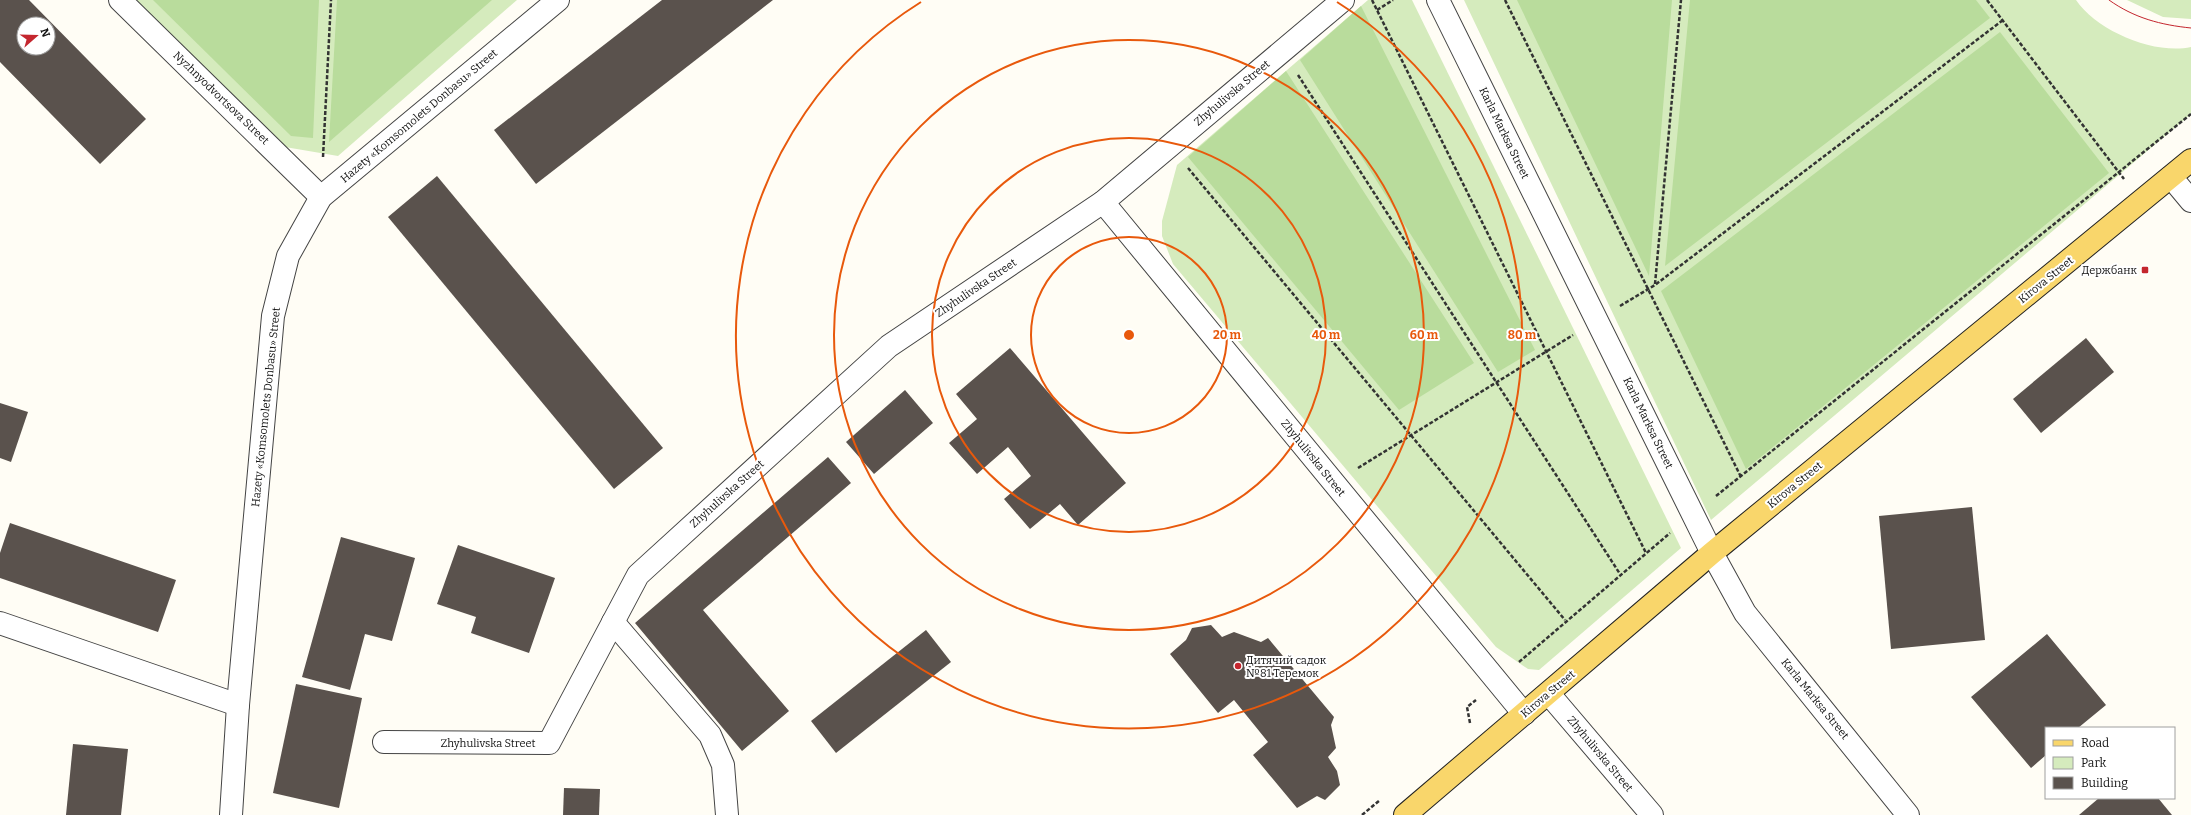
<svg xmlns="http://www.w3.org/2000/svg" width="2191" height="815" viewBox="0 0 2191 815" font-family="Bitter,serif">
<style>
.green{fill:#d5ebbd}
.forest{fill:#b9dc9c}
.building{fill:#5a524d;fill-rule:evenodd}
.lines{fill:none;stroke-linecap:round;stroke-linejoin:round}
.minor-casing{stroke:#444;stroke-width:24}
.major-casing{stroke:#222;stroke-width:24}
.path{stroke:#333;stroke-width:2.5;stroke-dasharray:4 2;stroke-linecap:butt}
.minor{stroke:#fff;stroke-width:22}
.major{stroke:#f9d66b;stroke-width:22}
.tram{stroke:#c4262e;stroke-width:1}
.ring{fill:none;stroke:#e8590c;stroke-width:2}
.poi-dot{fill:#c4262e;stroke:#fff;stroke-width:1.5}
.labels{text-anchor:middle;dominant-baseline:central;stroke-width:4;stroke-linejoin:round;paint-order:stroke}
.street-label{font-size:11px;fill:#111;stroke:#fff}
.poi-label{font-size:11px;fill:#111;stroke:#fff;text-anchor:end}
.centre{fill:#e8590c;stroke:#fff;stroke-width:2}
.ring-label{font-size:12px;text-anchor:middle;font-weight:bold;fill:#e8590c;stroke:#fff;stroke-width:4;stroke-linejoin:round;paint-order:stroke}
</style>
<rect width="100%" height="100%" fill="#fffdf5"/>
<!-- green -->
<g class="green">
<polygon points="134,0 517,0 338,156 285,147"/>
<polygon points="1368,0 1412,0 1681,548 1539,670 1528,669 1496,647 1173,264 1162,236 1162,221 1177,165"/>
<path d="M1464,0H2076C2097,31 2154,55 2191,47V114L1711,520Z"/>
<polygon points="2127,0 2191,0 2191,19 2163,17"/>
</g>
<!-- forest -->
<g class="forest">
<polygon points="153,0 319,0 313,138 291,136"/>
<polygon points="337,0 492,0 329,142"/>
<polygon points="1517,0 1672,0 1649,276"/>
<polygon points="1690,0 1976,0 1990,18 1665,266"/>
<polygon points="1361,6 1535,350 1498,372 1300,60"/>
<polygon points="2000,32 2109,173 1746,469 1661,291"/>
<polygon points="1286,71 1474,363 1399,410 1188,157"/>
</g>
<!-- building -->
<g class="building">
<path d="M0,0H29L146,119L100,164L0,62ZM24,24H48V48H24Z"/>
<polygon points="662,0 773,0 536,184 494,130"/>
<polygon points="437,176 663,448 614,489 388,217"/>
<polygon points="2086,338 2114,372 2041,433 2013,399"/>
<polygon points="1010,348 1126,483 1078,525 1060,504 1030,529 1004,499 1031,476 1008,447 977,474 949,443 977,419 956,394"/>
<polygon points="905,390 933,423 874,474 846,442"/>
<polygon points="0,403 28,412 11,462 0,458"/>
<polygon points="828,457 851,483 703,610 789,711 742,751 635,623"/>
<polygon points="1972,507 1985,640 1891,649 1879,516"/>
<polygon points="10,523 176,580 158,632 0,578 0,553"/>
<polygon points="341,537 415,558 392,641 365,634 350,690 302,677"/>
<polygon points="458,545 555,578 529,653 471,633 476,617 437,604"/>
<polygon points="1211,625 1222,637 1234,632 1261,642 1268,638 1334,717 1331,725 1336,748 1328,757 1337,771 1340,785 1325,800 1317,796 1297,808 1253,755 1268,742 1234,700 1218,713 1170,654 1186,640 1192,628"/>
<polygon points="926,630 951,662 836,753 811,721"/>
<polygon points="2047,634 2106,705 2078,728 2046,728 2046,755 2031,768 1971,697"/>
<polygon points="296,684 362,698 339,808 273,793"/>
<polygon points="73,744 128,749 121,815 66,815"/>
<polygon points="564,788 600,789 599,815 563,815"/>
<polygon points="2099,798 2158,798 2172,815 2079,815"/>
</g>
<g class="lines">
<defs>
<g id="minor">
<polyline points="120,0 321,197"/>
<polyline points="1438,0 1712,553 1745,613 1908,815"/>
<polyline points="2171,177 2191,201"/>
<polyline points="1103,202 1524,714"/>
<polyline points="613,622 710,735 723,765 727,815"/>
<polyline points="0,623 238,705"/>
<polyline points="1549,694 1652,815"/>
<polyline points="384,742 549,743 638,575 889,346 1103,202 1343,0"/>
<polyline points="231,815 238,705 273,316 288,256 321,197 558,0"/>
</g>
<polyline id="major" points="1405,815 1712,553 2191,160"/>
</defs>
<!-- minor casing -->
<use href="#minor" class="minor-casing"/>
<!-- major casing -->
<use href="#major" class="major-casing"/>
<!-- path -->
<g class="path">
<polyline points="1372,0 1646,553"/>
<polyline points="1505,0 1741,477"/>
<polyline points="1987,0 2124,179"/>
<polyline points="1377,10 1393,0"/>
<polyline points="1298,75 1620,574"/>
<polyline points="323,157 331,0"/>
<polyline points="1188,168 1565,620"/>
<polyline points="1655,284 1681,0"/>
<polyline points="1620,306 1655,285 2003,20"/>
<polyline points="1358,468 1573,335"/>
<polyline points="1716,496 2191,114"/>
<polyline points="1519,662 1670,533"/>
<polyline points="1470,723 1467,707 1476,700"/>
<polyline points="1362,815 1380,800"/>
</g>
<!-- minor -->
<use href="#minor" class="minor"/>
<!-- major -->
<use href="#major" class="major"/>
<!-- tram -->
<path class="tram" d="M2109,0C2134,18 2161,25 2191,28"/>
</g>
<!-- distance rings -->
<g class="ring">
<circle cx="1129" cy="335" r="98"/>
<circle cx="1129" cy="335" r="197"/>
<circle cx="1129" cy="335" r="295"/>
<path d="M1337 2A393 393 0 1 1 921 2"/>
</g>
<!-- markers -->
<g class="poi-dot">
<rect x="2141" y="266" width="8" height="8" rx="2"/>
<circle cx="1238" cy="666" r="4"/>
</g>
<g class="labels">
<!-- street labels -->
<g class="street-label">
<text transform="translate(1232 93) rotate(-40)">Zhyhulivska Street</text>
<text transform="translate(221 98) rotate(44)">Nyzhnyodvortsova Street</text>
<text transform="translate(419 116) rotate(-40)">Hazety «Komsomolets Donbasu» Street</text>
<text transform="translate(1504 133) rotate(64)">Karla Marksa Street</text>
<text transform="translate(2046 280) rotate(-39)">Kirova Street</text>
<text transform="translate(976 288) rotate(-34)">Zhyhulivska Street</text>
<text transform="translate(266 407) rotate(-84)">Hazety «Komsomolets Donbasu» Street</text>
<text transform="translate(1648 423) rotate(64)">Karla Marksa Street</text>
<text transform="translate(1313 458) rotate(51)">Zhyhulivska Street</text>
<text transform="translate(1795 485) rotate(-39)">Kirova Street</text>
<text transform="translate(727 494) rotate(-42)">Zhyhulivska Street</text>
<text transform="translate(1548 694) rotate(-40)">Kirova Street</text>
<text transform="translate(1815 699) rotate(51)">Karla Marksa Street</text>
<text x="488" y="743">Zhyhulivska Street</text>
<text transform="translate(1600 754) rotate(50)">Zhyhulivska Street</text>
</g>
<!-- poi labels -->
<g class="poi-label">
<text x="2137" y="270">Держбанк</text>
<text x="1246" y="660" text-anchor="start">Дитячий садок<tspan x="1246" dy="13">№81 Теремок</tspan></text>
</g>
</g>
<circle cx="1129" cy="335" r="6" class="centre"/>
<g class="ring-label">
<text x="1227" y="339">20 m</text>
<text x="1326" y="339">40 m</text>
<text x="1424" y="339">60 m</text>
<text x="1522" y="339">80 m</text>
</g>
<!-- legend -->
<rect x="2045" y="727" width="130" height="72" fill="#ffffff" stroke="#a0a0a0"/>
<rect x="2053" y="740" width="20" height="6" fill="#f9d66b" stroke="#a0a0a0"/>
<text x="2081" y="747" font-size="12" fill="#111111">Road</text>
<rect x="2053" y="757" width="20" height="12" fill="#d5ebbd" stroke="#a0a0a0"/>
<text x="2081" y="767" font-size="12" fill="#111111">Park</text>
<rect x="2053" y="777" width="20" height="12" fill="#5a524d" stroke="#a0a0a0"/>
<text x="2081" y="787" font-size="12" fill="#111111">Building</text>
<!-- north arrow -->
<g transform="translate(36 36) rotate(70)"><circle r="19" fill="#ffffff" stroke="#a0a0a0"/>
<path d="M0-3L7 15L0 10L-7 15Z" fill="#c4262e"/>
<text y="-6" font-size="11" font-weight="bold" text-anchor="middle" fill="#111111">N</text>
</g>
</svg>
